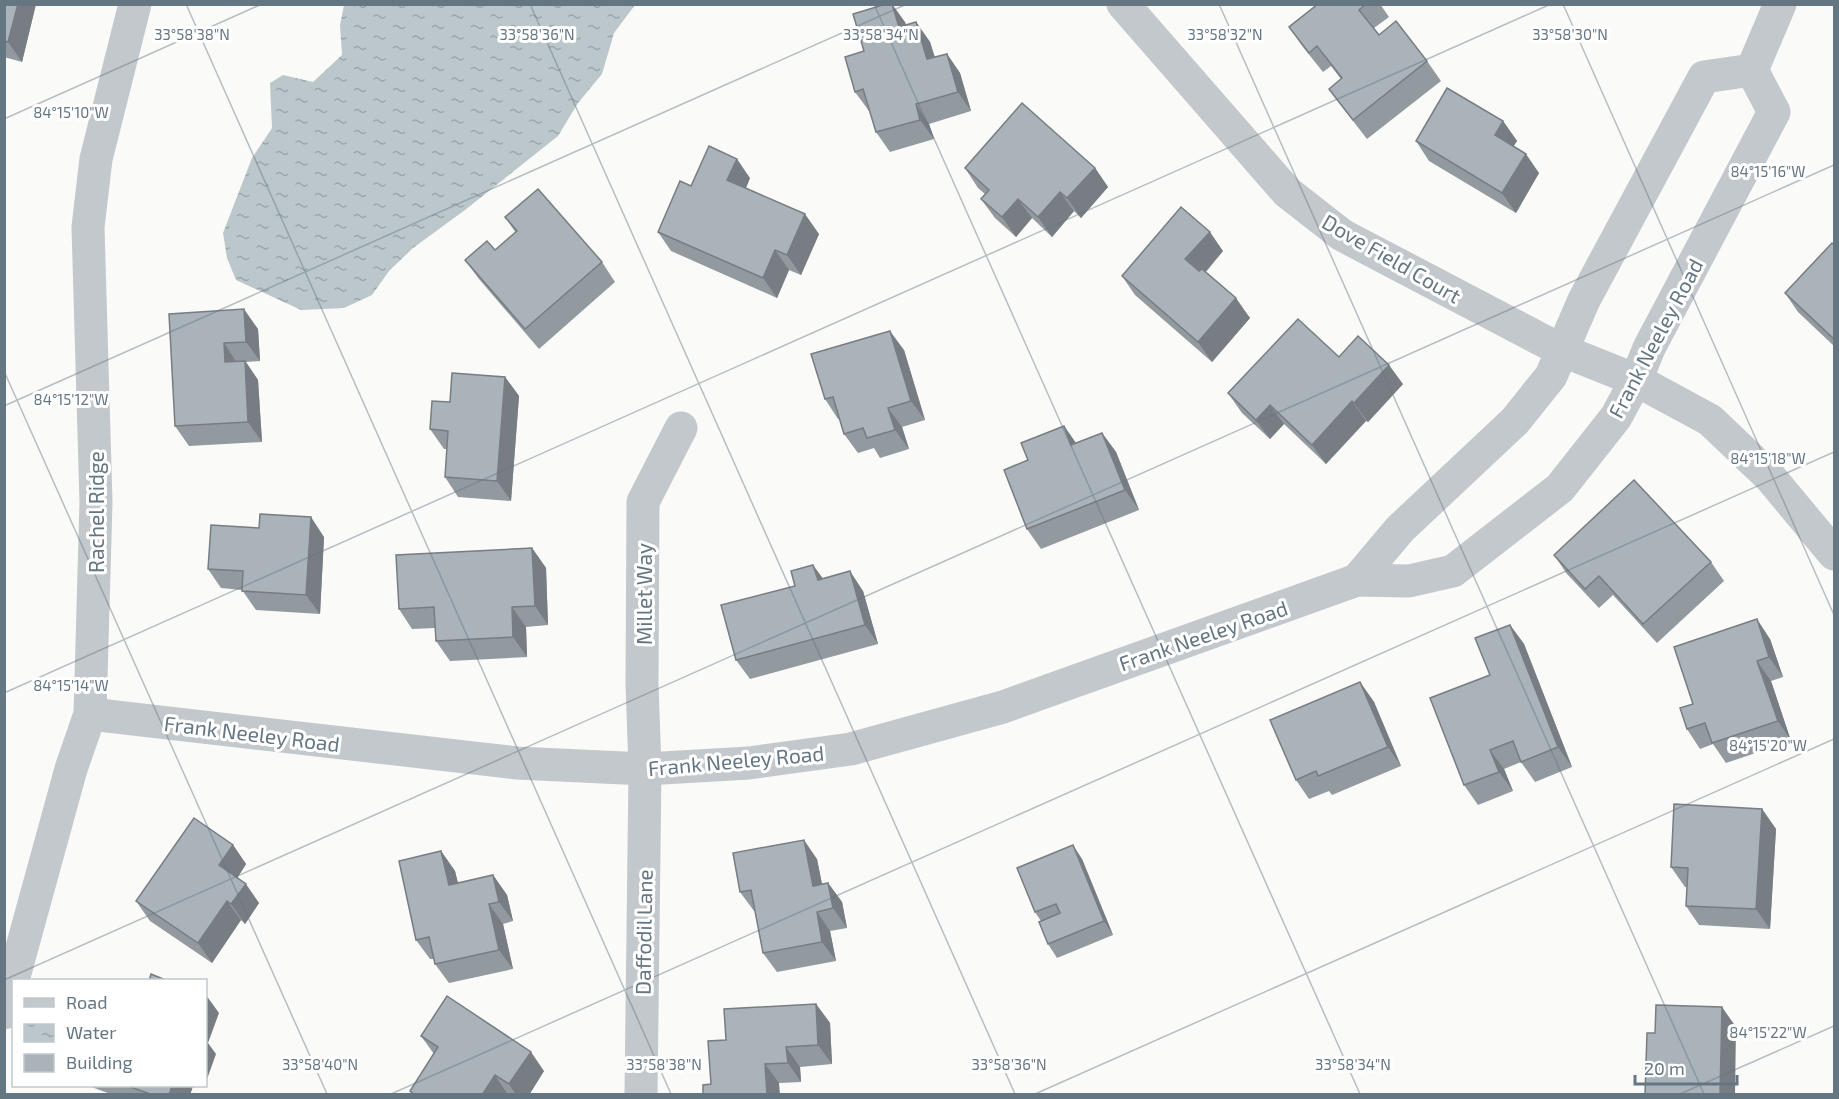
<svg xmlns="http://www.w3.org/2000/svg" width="1839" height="1099" viewBox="0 0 1839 1099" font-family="'Exo 2',sans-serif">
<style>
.water{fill:url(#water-ripples)}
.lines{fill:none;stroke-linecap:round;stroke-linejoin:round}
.street{stroke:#c3c8cc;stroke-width:33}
.wall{fill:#929a9f}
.shaded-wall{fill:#777d82}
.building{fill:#aab3b9;stroke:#777d82;stroke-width:1.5}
.ticks{fill:none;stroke:#657683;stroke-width:1.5;stroke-opacity:0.45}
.labels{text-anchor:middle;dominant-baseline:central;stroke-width:6;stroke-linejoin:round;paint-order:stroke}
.street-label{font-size:21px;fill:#657683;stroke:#fff}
.ticks-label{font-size:15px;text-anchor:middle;fill:#657683;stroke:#fff;stroke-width:6;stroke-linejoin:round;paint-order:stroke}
</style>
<defs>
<pattern id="water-ripples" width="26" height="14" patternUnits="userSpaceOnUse" patternTransform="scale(1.5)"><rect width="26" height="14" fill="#bbc7cb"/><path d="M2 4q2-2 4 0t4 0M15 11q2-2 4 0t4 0" fill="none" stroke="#9ca6aa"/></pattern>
</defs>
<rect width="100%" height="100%" fill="#fafaf8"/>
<!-- water -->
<polygon class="water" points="344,5 635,5 614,33 602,74 578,103 558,136 465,210 413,248 389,271 372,295 344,308 301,310 236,280 227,258 223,233 252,158 272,128 270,83 283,75 313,82 342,55 340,25"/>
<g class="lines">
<!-- street -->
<g class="street">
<polyline points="1123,4 1287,192 1342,235 1561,350 1636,380 1710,420 1770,477 1834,554"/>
<polyline points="1752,70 1780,4"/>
<polyline points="1357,580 1400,529 1515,421 1551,376 1584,300 1704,77 1752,70"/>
<polyline points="90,714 517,763 645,769 749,763 851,749 1003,707 1357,580 1409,581 1453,571 1560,488 1616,417 1636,380 1649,348 1774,112 1752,70"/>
<polyline points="4,1013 71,769 90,714 96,502 88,227 96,159 135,4"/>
<polyline points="641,1094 645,769 642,684 643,502 681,428"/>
</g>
</g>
<!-- wall -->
<g class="wall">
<polygon points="4,4 36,4 22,62 4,57"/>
<polygon points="1318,4 1380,4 1389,17 1374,28 1379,35 1427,61 1441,81 1367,139 1343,108 1329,89 1341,79 1331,66 1323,72 1303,47 1289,27"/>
<polygon points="905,22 906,25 916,22 930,42 935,57 947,54 960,73 971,111 929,124 934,139 890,152 876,132 870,111 869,111 855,92 864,51"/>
<polygon points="1503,121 1517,141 1513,146 1539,173 1516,213 1429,161 1416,141"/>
<polygon points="965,168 1095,168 1108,187 1081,218 1074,211 1052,237 1032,218 1016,237 995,218 981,199 985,194 978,188"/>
<polygon points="750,178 746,188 819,234 801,275 789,270 777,298 671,251 658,232 691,186"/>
<polygon points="505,217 602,262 615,282 539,349 479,279 465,260 495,250 516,233"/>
<polygon points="1834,245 1834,346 1798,312 1785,293"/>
<polygon points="1223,251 1206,272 1250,318 1212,362 1135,295 1122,276"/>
<polygon points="169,314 258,329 260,361 246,362 258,380 262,442 189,446 175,426"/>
<polygon points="904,350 925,420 902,427 909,449 880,458 874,448 858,453 844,434 840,419 838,419 825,399"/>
<polygon points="1339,357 1403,384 1368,422 1366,421 1326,464 1284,424 1270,439 1242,413 1228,393"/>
<polygon points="505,377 519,396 511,501 458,497 445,477 447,449 444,449 430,429 450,402"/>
<polygon points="1064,426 1076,443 1102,433 1116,452 1139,510 1041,549 1027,529 1028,460"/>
<polygon points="259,528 324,537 320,614 256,610 242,590 221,588 208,569"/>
<polygon points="532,548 546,568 548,625 526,627 527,657 450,661 436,641 435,628 412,629 399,609"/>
<polygon points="1554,555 1711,562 1724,581 1657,643 1613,595 1599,608 1567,574"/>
<polygon points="823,579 863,591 878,644 750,679 736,660"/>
<polygon points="1510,625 1524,644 1572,767 1535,782 1521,762 1504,769 1513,791 1478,805 1464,785 1490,675"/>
<polygon points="1770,639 1783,677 1771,681 1791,741 1726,763 1713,744 1700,749 1687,729 1693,704"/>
<polygon points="1360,682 1374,702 1401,766 1332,795 1329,791 1309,799 1296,780"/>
<polygon points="1762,809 1776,829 1770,929 1699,925 1686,906 1687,887 1685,887 1671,867"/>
<polygon points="233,845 246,864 237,878 259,903 245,924 241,920 212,963 150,921 136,901"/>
<polygon points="441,851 455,871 458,883 493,875 507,895 513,921 503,924 513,969 449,983 435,964 434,959 430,959 416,940"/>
<polygon points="817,859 822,884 828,883 842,902 847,928 830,931 836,961 777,972 763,953 755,911 754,911 740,892"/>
<polygon points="1082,859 1113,935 1057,958 1048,944 1041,921 1035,912"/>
<polygon points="816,1004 830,1023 832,1064 800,1067 801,1082 779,1083 711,1084"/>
<polygon points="421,1036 544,1071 529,1095 412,1095 410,1091 434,1054"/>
<polygon points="89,1086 193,1086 190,1095 113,1095"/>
</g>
<!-- shaded-wall -->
<g class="shaded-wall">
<polygon points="18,4 36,4 22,62 8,42"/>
<polygon points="892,4 905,22 912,47 899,27"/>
<polygon points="916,22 930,42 941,79 927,59"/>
<polygon points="947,54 960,73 971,111 958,92"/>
<polygon points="916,104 929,124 934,139 920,120"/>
<polygon points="1503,121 1517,141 1508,155 1495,135"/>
<polygon points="1526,154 1539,173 1516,213 1502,193"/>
<polygon points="737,159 750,178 741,199 727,180"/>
<polygon points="1095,168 1108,187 1081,218 1067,198"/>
<polygon points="1060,192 1074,211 1052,237 1038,217"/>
<polygon points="1018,199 1032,218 1016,237 1002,217"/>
<polygon points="805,214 819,234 801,275 787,255"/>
<polygon points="1210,232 1223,251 1199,279 1185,259"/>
<polygon points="775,250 789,270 777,298 763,278"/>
<polygon points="1236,298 1250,318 1212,362 1198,342"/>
<polygon points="244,309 258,329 260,361 246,342"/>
<polygon points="890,331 904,350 925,420 911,401"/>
<polygon points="224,343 237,363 225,362"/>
<polygon points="245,361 258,380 262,442 248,422"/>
<polygon points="1389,365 1403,384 1368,422 1354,403"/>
<polygon points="505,377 519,396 511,501 497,481"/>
<polygon points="1352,401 1366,421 1326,464 1312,445"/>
<polygon points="1270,405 1284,424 1270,439 1256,420"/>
<polygon points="888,408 902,427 909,449 895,430"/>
<polygon points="1064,426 1078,446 1071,445"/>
<polygon points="1102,433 1116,452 1139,510 1125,490"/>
<polygon points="311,517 324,537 320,614 306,595"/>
<polygon points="532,548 546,568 548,625 535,606"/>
<polygon points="813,565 827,584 818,580"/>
<polygon points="850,571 863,591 878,644 865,625"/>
<polygon points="512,607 526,627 527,657 513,637"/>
<polygon points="1757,619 1770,639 1783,677 1769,657"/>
<polygon points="1510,625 1524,644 1572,767 1558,747"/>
<polygon points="1757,661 1771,681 1791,741 1778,721"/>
<polygon points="1360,682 1374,702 1401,766 1388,747"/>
<polygon points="1490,750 1504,769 1513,791 1499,772"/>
<polygon points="1762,809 1776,829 1770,929 1756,909"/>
<polygon points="804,840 817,859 826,905 813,886"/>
<polygon points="233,845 246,864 233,885 219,865"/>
<polygon points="1073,845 1082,859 1113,935 1104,921"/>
<polygon points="441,851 455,871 463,904 449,885"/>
<polygon points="493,875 507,895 513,921 499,902"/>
<polygon points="828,883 842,902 847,928 833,908"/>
<polygon points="246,884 259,903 245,924 231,904"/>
<polygon points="227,901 241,920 212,963 198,943"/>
<polygon points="489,904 503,924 513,969 499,950"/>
<polygon points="817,912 830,931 836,961 822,942"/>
<polygon points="206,995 219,1013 208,1043 216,1054 206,1082"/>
<polygon points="816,1004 830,1023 832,1064 818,1045"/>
<polygon points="1722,1007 1736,1027 1735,1095 1720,1095"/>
<polygon points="786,1047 800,1067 801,1082 788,1063"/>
<polygon points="531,1052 544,1071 529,1095 516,1095 509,1084"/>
<polygon points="765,1064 779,1083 780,1095 767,1095"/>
<polygon points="495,1075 508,1095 482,1095"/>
<polygon points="172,1086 193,1086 190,1095 169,1095"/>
</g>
<!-- building -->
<g class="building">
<polygon points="4,4 18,4 8,42 4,41"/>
<polygon points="886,4 892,4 899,27 916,22 927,59 947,54 958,92 916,104 920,120 876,132 863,89 855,92 845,57 864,51 853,14"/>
<polygon points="1318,4 1366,4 1359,10 1379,35 1396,21 1427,61 1353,120 1329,89 1342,78 1317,46 1309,53 1289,27"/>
<polygon points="1447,88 1503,121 1495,135 1526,154 1502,193 1416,141"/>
<polygon points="1022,103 1095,168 1067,198 1060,192 1038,217 1018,199 1002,217 981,199 989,190 965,168"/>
<polygon points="709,146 737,159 727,180 805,214 787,255 775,250 763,278 658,232 680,181 691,186"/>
<polygon points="538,189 602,262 525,329 465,260 487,241 495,250 517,231 505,217"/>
<polygon points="1181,207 1210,232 1185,259 1199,271 1202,269 1236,298 1198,342 1122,276"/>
<polygon points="1832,243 1834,245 1834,339 1785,293"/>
<polygon points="244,309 246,342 224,343 225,362 245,361 248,422 175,426 169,314"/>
<polygon points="1298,319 1339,357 1358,336 1389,365 1354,403 1352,401 1312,445 1270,405 1256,420 1228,393"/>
<polygon points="890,331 911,401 888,408 895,430 867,438 863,428 844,434 833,397 825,399 811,354"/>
<polygon points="452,373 505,377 497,481 445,477 448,431 430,429 432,401 450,402"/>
<polygon points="1064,426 1071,445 1102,433 1125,490 1027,529 1004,470 1028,460 1021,443"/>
<polygon points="1634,480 1711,562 1643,624 1599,576 1585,589 1554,555"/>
<polygon points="260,514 311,517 306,595 242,591 243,571 208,569 211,525 259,528"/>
<polygon points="532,548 535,606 512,607 513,637 436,641 434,607 399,609 396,555"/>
<polygon points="813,565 818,580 850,571 865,625 736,660 721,605 795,586 791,571"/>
<polygon points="1757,619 1769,657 1757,661 1778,721 1712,743 1705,723 1687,729 1680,708 1693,704 1674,647"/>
<polygon points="1510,625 1558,747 1521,762 1513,741 1490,750 1499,772 1464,785 1430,698 1490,675 1475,638"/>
<polygon points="1360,682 1388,747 1318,776 1316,771 1296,780 1270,720"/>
<polygon points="1674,804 1762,809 1756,909 1686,906 1688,868 1671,867"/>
<polygon points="194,818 233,845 219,865 246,884 231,904 227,901 198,943 136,901"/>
<polygon points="804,840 813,886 828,883 833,908 817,912 822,942 763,953 751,890 740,892 733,853"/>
<polygon points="1073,845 1104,921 1048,944 1039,922 1060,913 1056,904 1035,912 1017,868"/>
<polygon points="441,851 449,885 493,875 499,902 489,904 499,950 435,964 429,937 416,940 399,861"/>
<polygon points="151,974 168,981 149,981"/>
<polygon points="447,996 531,1052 509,1084 495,1075 482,1095 415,1095 410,1091 438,1047 421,1036"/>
<polygon points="816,1004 818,1045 786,1047 788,1063 765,1064 767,1095 703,1095 703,1085 711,1084 708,1041 726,1040 724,1009"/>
<polygon points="1656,1005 1722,1007 1720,1095 1645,1095 1647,1033 1655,1033"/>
<polygon points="128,1086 172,1086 169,1095 153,1095"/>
</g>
<!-- ticks -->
<path class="ticks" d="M186,4L671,1094M530,4L1015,1094M874,4L1360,1094M1219,4L1704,1094M1563,4L1834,615M4,119L262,4M4,371L327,1094M4,406L907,4M4,693L1551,4M4,980L1834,165M391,1094L1834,452M1035,1094L1834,739M1680,1094L1834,1026"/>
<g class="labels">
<!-- street labels -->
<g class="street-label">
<text transform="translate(1392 258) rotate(30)">Dove Field Court</text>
<text transform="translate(1655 338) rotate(-62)">Frank Neeley Road</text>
<text transform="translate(95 512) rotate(-90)">Rachel Ridge</text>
<text transform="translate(643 594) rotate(-90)">Millet Way</text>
<text transform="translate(1203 635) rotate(-19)">Frank Neeley Road</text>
<text transform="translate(252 733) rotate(7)">Frank Neeley Road</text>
<text transform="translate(736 760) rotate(-5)">Frank Neeley Road</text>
<text transform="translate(643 932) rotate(-89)">Daffodil Lane</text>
</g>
</g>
<g class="ticks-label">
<text x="192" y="40">33°58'38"N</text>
<text x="537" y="40">33°58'36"N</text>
<text x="881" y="40">33°58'34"N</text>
<text x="1225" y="40">33°58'32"N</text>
<text x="1570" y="40">33°58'30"N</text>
<text x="71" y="118">84°15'10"W</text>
<text x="1768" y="177">84°15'16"W</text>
<text x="71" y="405">84°15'12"W</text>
<text x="1768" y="464">84°15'18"W</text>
<text x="71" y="691">84°15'14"W</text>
<text x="1768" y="751">84°15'20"W</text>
<text x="1768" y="1038">84°15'22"W</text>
<text x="320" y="1070">33°58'40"N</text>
<text x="664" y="1070">33°58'38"N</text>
<text x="1009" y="1070">33°58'36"N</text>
<text x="1353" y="1070">33°58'34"N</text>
</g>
<!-- border -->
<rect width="1839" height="1099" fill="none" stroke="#657683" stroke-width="12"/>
<!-- legend -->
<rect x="12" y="979" width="195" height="108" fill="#ffffff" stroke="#c1c8cd" stroke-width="1.5"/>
<rect x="24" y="998" width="30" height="9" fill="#c3c8cc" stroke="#c1c8cd" stroke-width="1.5"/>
<text x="66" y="1009" font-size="18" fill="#657683">Road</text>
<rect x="24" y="1024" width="30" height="18" fill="url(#water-ripples)" stroke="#c1c8cd" stroke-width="1.5"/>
<text x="66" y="1039" font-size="18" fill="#657683">Water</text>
<rect x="24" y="1054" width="30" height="18" fill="#aab3b9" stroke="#c1c8cd" stroke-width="1.5"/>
<text x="66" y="1069" font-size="18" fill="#657683">Building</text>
<!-- scale -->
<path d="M1635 1075v9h102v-9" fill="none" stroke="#657683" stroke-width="3"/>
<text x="1644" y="1075" font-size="18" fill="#657683" stroke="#ffffff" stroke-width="4.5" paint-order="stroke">20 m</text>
</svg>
